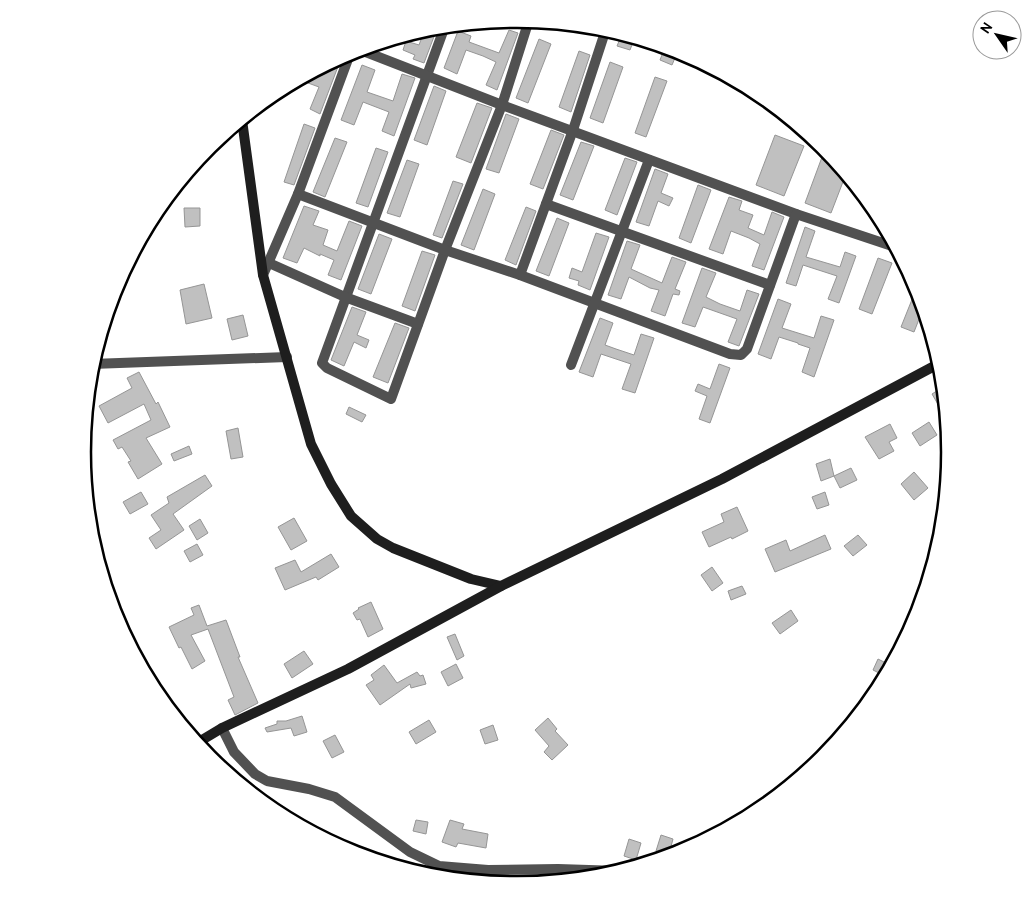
<svg xmlns="http://www.w3.org/2000/svg" width="1032" height="904" viewBox="0 0 1032 904" font-family="Overpass,sans-serif">
<style>
.building{fill:#c0c0c0;stroke:#959595}
.lines{fill:none;stroke-linecap:round;stroke-linejoin:round}
.street{stroke:#515151;stroke-width:10}
.secondary{stroke:#1e1e1e;stroke-width:10}
.rim{fill:none;stroke:#000;stroke-width:2.5}
</style>
<rect width="100%" height="100%" fill="#fff"/>
<!-- building -->
<g class="building">
<polygon points="438,26 424,63 413,59 415,55 403,50 406,41 419,45 425,29"/>
<polygon points="509,30 518,33 497,90 486,85 496,62 483,56 466,50 457,74 444,68 458,31 471,36 469,42 499,53"/>
<polygon points="622,34 635,37 630,50 617,46"/>
<polygon points="539,39 551,44 528,103 516,98"/>
<polygon points="665,47 678,51 672,65 660,60"/>
<polygon points="579,51 590,55 571,112 559,107"/>
<polygon points="342,56 320,114 310,109 319,87 308,83 313,72"/>
<polygon points="610,62 623,67 603,123 590,118"/>
<polygon points="362,65 375,70 367,92 393,101 402,74 415,78 394,136 382,131 389,112 363,102 354,125 341,120"/>
<polygon points="655,77 667,81 646,137 635,133"/>
<polygon points="434,86 446,91 427,145 414,140"/>
<polygon points="477,103 492,108 471,163 456,157"/>
<polygon points="506,114 519,119 499,173 486,169"/>
<polygon points="304,124 315,128 294,185 284,182"/>
<polygon points="551,130 564,135 543,189 530,184"/>
<polygon points="775,135 804,146 784,196 756,185"/>
<polygon points="335,138 347,142 325,197 313,192"/>
<polygon points="581,142 594,146 573,200 560,195"/>
<polygon points="376,148 388,152 368,207 356,203"/>
<polygon points="825,149 846,174 831,213 805,203"/>
<polygon points="625,158 637,162 617,215 605,210"/>
<polygon points="407,160 419,164 400,217 387,213"/>
<polygon points="655,169 668,174 661,193 673,198 669,206 658,201 649,226 636,222"/>
<polygon points="453,181 463,184 442,238 433,235"/>
<polygon points="698,185 711,190 691,243 679,238"/>
<polygon points="483,189 495,194 474,250 461,245"/>
<polygon points="729,197 742,201 739,210 753,215 748,228 764,235 772,212 784,217 764,270 752,266 760,244 749,238 731,231 723,254 709,249"/>
<polygon points="304,206 319,211 313,225 328,230 323,245 337,251 349,221 362,226 341,280 328,275 334,260 320,254 320,256 304,248 297,263 283,258"/>
<polygon points="526,207 536,211 516,265 505,260"/>
<polygon points="184,208 200,208 200,226 185,227"/>
<polygon points="557,218 569,223 549,276 536,271"/>
<polygon points="805,227 815,231 806,257 840,267 845,252 856,256 839,303 828,299 837,276 803,265 796,286 786,283"/>
<polygon points="596,233 609,237 590,290 578,285 579,281 569,278 572,268 582,272"/>
<polygon points="379,234 392,239 371,294 358,289"/>
<polygon points="627,241 640,245 631,269 662,283 672,257 686,262 675,289 680,291 679,295 673,294 665,316 651,311 659,290 650,288 629,277 621,299 608,295"/>
<polygon points="422,251 435,255 415,311 402,306"/>
<polygon points="878,258 892,263 872,314 859,309"/>
<polygon points="702,268 716,273 706,297 720,304 740,311 747,290 759,294 739,346 728,342 737,319 703,307 695,327 682,323"/>
<polygon points="204,284 212,318 186,324 180,290"/>
<polygon points="917,287 923,309 914,332 901,327"/>
<polygon points="778,299 791,304 782,328 814,338 821,316 834,320 814,377 802,372 810,348 798,344 798,343 779,337 771,359 758,354"/>
<polygon points="352,307 366,312 357,335 369,340 366,348 354,342 344,366 331,360"/>
<polygon points="243,315 248,336 232,340 227,319"/>
<polygon points="600,318 613,323 605,345 616,349 634,355 641,334 654,338 635,393 622,389 631,364 601,354 593,377 579,372"/>
<polygon points="395,323 409,328 388,383 373,377"/>
<polygon points="719,364 730,368 710,423 699,419 707,396 695,391 698,384 710,389"/>
<polygon points="139,372 156,404 158,402 170,427 146,438 162,464 138,479 128,462 131,461 122,447 118,449 113,440 151,420 144,404 108,423 99,406 132,388 127,378"/>
<polygon points="943,387 946,418 932,394"/>
<polygon points="349,407 366,415 362,422 346,414"/>
<polygon points="929,422 937,435 920,446 912,433"/>
<polygon points="890,424 897,438 889,442 894,451 879,459 865,437"/>
<polygon points="238,428 243,457 231,459 226,431"/>
<polygon points="189,446 192,454 174,461 171,454"/>
<polygon points="830,459 834,476 821,481 816,464"/>
<polygon points="851,468 857,480 840,488 834,476"/>
<polygon points="914,472 928,488 914,500 901,484"/>
<polygon points="205,475 212,486 173,514 184,530 156,549 149,538 161,530 151,515 169,503 167,497"/>
<polygon points="141,492 148,504 130,514 123,502"/>
<polygon points="825,492 829,505 817,509 812,497"/>
<polygon points="737,507 748,531 732,539 731,537 709,547 702,532 724,522 721,514"/>
<polygon points="294,518 307,541 291,550 278,527"/>
<polygon points="200,519 208,533 197,540 189,526"/>
<polygon points="825,535 831,549 775,572 765,549 786,540 790,551"/>
<polygon points="858,535 867,545 853,556 844,546"/>
<polygon points="197,544 203,555 190,562 184,551"/>
<polygon points="331,554 339,567 318,580 316,577 285,590 275,568 295,560 301,572"/>
<polygon points="712,567 723,583 712,591 701,575"/>
<polygon points="742,586 746,594 731,600 728,591"/>
<polygon points="371,602 383,629 368,637 360,619 357,620 353,613 359,609 358,608"/>
<polygon points="199,605 207,626 226,620 240,657 238,657 258,703 235,715 228,700 234,697 208,629 191,635 205,661 192,669 181,647 179,648 169,627 194,615 191,608"/>
<polygon points="791,610 798,621 780,634 772,623"/>
<polygon points="455,634 464,656 457,660 447,637"/>
<polygon points="304,651 313,664 292,678 284,664"/>
<polygon points="878,659 890,665 885,676 873,670"/>
<polygon points="456,664 463,678 448,686 441,672"/>
<polygon points="384,665 397,683 417,672 420,676 423,675 426,684 411,688 410,684 380,705 366,685 374,680 371,675"/>
<polygon points="302,716 307,732 294,736 291,728 267,732 265,728 277,724 277,721 286,721"/>
<polygon points="548,718 557,729 555,731 568,745 552,760 544,752 549,746 535,730"/>
<polygon points="429,720 436,732 416,744 409,732"/>
<polygon points="493,725 498,740 485,744 480,730"/>
<polygon points="335,735 344,752 332,758 323,741"/>
<polygon points="416,820 428,822 426,834 413,831"/>
<polygon points="450,820 464,824 462,829 488,834 486,848 458,843 456,847 442,842"/>
<polygon points="661,835 673,839 669,854 656,851"/>
<polygon points="629,839 641,843 636,860 624,856"/>
</g>
<g class="lines">
<!-- street -->
<g class="street">
<polyline points="445,26 322,363 327,368 391,399 445,250 502,105 529,20"/>
<polyline points="358,49 502,105 796,214 895,247"/>
<polyline points="298,194 445,250 520,275 730,354 741,355 747,349 796,214"/>
<polyline points="546,204 770,285"/>
<polyline points="269,263 345,297 418,324"/>
<polyline points="263,275 298,194 351,51"/>
<polyline points="520,275 573,130 606,29"/>
<polyline points="92,364 287,357"/>
<polyline points="571,365 649,160"/>
<polyline points="222,728 234,752 255,774 267,781 309,789 335,797 410,852 439,866 488,870 558,869 620,871"/>
</g>
<!-- secondary -->
<g class="secondary">
<polyline points="242,120 263,275 311,444 331,484 351,516 377,539 393,548 471,579 501,586"/>
<polyline points="197,743 222,728 348,669 501,586 722,479 940,363"/>
</g>
</g>
<!-- crop -->
<path d="M0 0H1032V904H0ZM515 28H517A424 424 0 0 1 941 452V452A424 424 0 0 1 517 876H515A424 424 0 0 1 91 452V452A424 424 0 0 1 515 28Z" fill="#fff" fill-rule="evenodd"/>
<path class="rim" d="M515 28H517A424 424 0 0 1 941 452V452A424 424 0 0 1 517 876H515A424 424 0 0 1 91 452V452A424 424 0 0 1 515 28Z"/>
<!-- north arrow -->
<g transform="translate(997 35) rotate(304)"><circle r="24" fill="#ffffff" stroke="#999999"/>
<path d="M0-4L9 19L0 12L-9 19Z" fill="#000000"/>
<text y="-8" font-size="14" font-weight="bold" text-anchor="middle" fill="#000000">N</text>
</g>
</svg>
